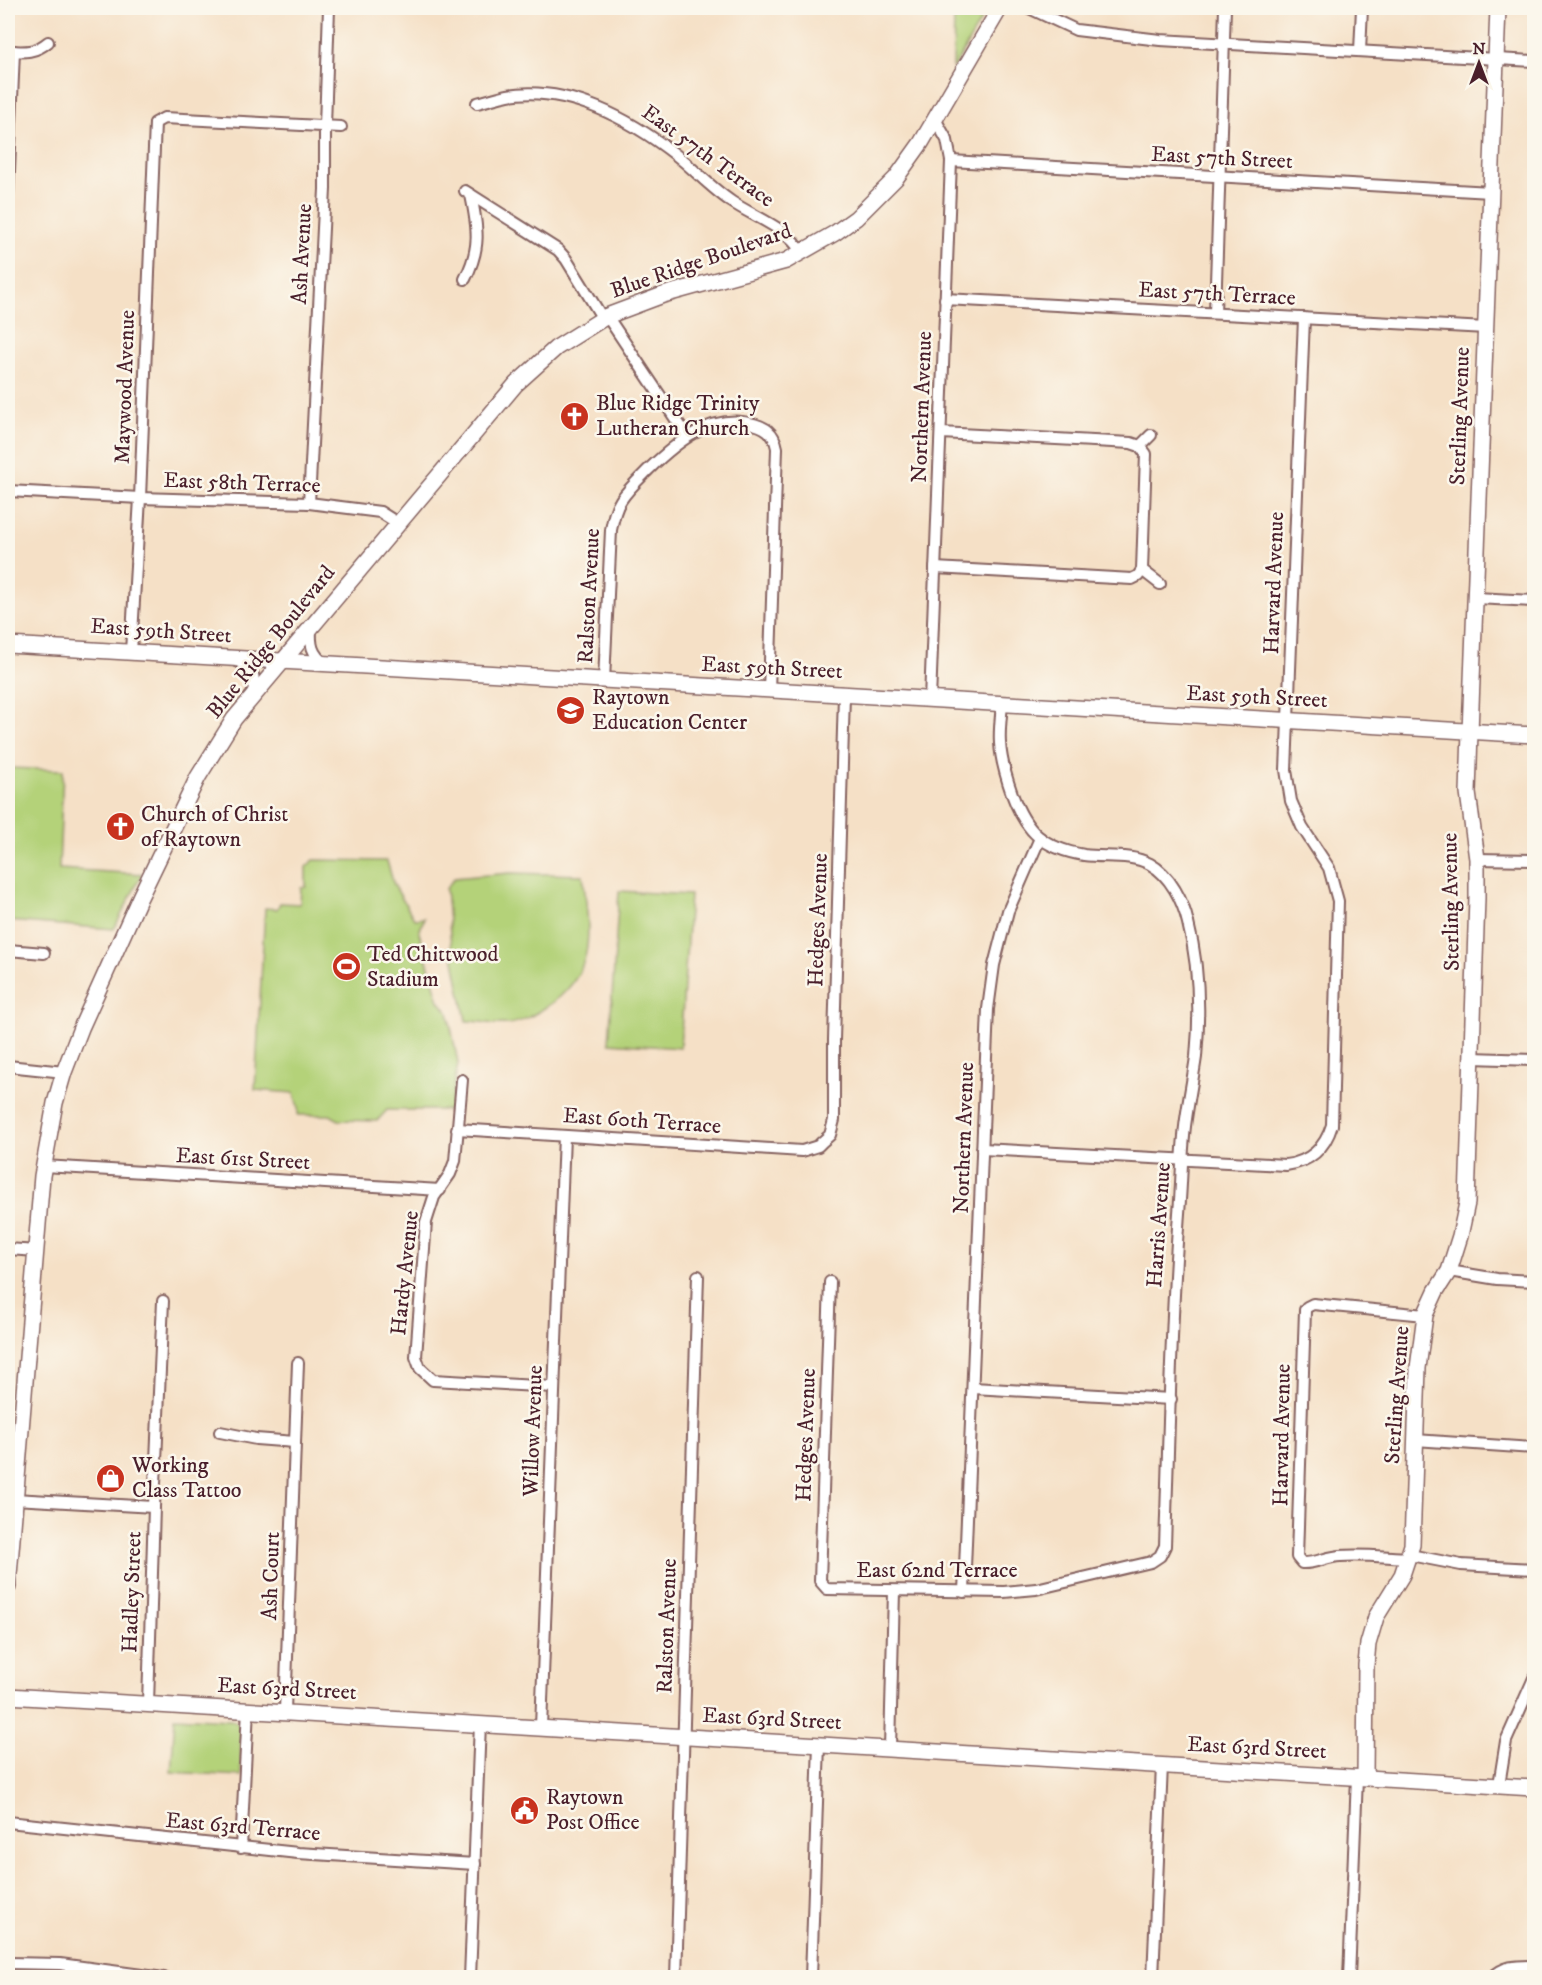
<svg xmlns="http://www.w3.org/2000/svg" width="1542" height="1985" viewBox="0 0 1542 1985" font-family="'IM FELL DW Pica',serif">
<style>
.green{fill:#b4d279;stroke:#7f7852;stroke-width:1.5}
.lines{fill:none;stroke-linecap:round;stroke-linejoin:round}
.street-casing{stroke:#866361;stroke-width:14}
.secondary-casing{stroke:#866361;stroke-width:18}
.street{stroke:#fff;stroke-width:10}
.secondary{stroke:#fff;stroke-width:15}
.labels{text-anchor:middle;dominant-baseline:central;stroke-width:5;stroke-linejoin:round;paint-order:stroke}
.street-label{font-size:22px;fill:#4a1f2b;stroke:#fbf7ec}
.poi-label{font-size:22px;fill:#4a1f2b;stroke:#fbf7ec;text-anchor:start}
</style>
<rect width="100%" height="100%" fill="#fbf7ec"/>
<filter id="ink" filterUnits="userSpaceOnUse"><feTurbulence type="fractalNoise" baseFrequency=".0167" numOctaves="2"/><feDisplacementMap in="SourceGraphic" scale="12" xChannelSelector="R" yChannelSelector="G"/><feConvolveMatrix kernelMatrix="1 2 1 2 8 2 1 2 1" color-interpolation-filters="sRGB"/></filter>
<filter id="wash" filterUnits="userSpaceOnUse"><feTurbulence type="fractalNoise" baseFrequency=".008" numOctaves="4" result="noise"/><feDisplacementMap in="SourceGraphic" scale="24" xChannelSelector="R" yChannelSelector="G"/><feGaussianBlur stdDeviation="1.35" result="paint"/><feColorMatrix in="noise" values="0 0 0 0 0 0 0 0 0 0 0 0 0 0 0 0 0 1.4 0 .05"/><feComposite in="paint" operator="in"/></filter>
<g filter="url(#wash)">
<rect width="100%" height="100%" fill="#f5e0c6"/>
<!-- green -->
<g class="green">
<polygon points="961,8 988,8 953,69 954,13"/>
<polygon points="8,768 63,770 59,869 142,874 114,929 8,921"/>
<polygon points="314,860 387,861 394,885 414,919 424,918 419,933 439,1001 448,1012 458,1063 450,1110 387,1110 377,1121 339,1120 330,1115 298,1115 298,1107 294,1093 255,1090 265,908 277,909 280,903 300,904 301,888 306,887 306,867"/>
<path d="M510,873L583,875C589,930 599,973 546,1007C535,1014 521,1023 508,1024C494,1026 480,1020 466,1021L451,945L446,889L454,878Z"/>
<polygon points="619,891 690,895 680,1048 609,1043"/>
<path d="M175,1717L230,1720C237,1721 238,1723 241,1729V1776L171,1772Z"/>
</g>
</g>
<g filter="url(#ink)">
<g class="lines">
<defs>
<g id="street">
<polyline points="1029,8 1076,30 1160,40 1534,61"/>
<path d="M8,51C24,52 35,53 48,42"/>
<polyline points="1360,51 1362,8"/>
<path d="M477,103C487,101 497,97 508,95C568,85 630,119 676,155C695,170 712,189 732,202C756,218 788,228 802,253"/>
<polyline points="951,161 1491,192"/>
<polyline points="465,191 558,250 566,259 603,319"/>
<polyline points="8,196 14,51"/>
<path d="M465,279C481,248 478,229 471,195"/>
<polyline points="945,299 1486,328"/>
<polyline points="1215,313 1225,8"/>
<polyline points="607,316 687,436"/>
<polyline points="941,433 1131,443 1140,446"/>
<polyline points="1140,446 1146,454 1142,570 1160,584"/>
<polyline points="1140,446 1151,435"/>
<polyline points="8,491 140,498 309,503 380,512 399,524"/>
<polyline points="309,503 325,189 325,126 329,8"/>
<polyline points="935,568 1132,579 1138,576 1142,570"/>
<polyline points="1476,598 1534,601"/>
<path d="M311,627C310,643 311,655 326,664"/>
<polyline points="131,652 140,498 155,123 164,118 341,127"/>
<path d="M237,661C256,669 255,677 253,696"/>
<path d="M604,681L611,530C613,519 615,509 621,500C629,488 640,478 649,469C676,443 709,415 749,423C765,426 774,432 777,448L769,691"/>
<polyline points="930,700 951,161 947,140 935,119"/>
<polyline points="1477,859 1534,860"/>
<polyline points="8,950 44,953"/>
<polyline points="1472,1058 1534,1060"/>
<polyline points="8,1066 64,1072"/>
<polyline points="462,1080 455,1161 450,1174 434,1197 426,1222 416,1357 420,1368 433,1380 554,1387"/>
<polyline points="457,1129 802,1151 818,1146 822,1142 830,1135 834,1120 834,1040 844,695"/>
<path d="M982,1149L1286,1165C1310,1162 1325,1148 1332,1125L1338,901L1329,868L1302,827L1291,801L1286,770L1304,318"/>
<polyline points="44,1166 440,1190"/>
<polyline points="8,1249 37,1251"/>
<polyline points="1449,1271 1497,1279 1534,1281"/>
<path d="M830,1282L820,1581L827,1589L1004,1592L1036,1589L1151,1562L1160,1556L1165,1546C1169,1431 1171,1315 1180,1200C1182,1173 1182,1145 1186,1119C1189,1098 1193,1078 1196,1057C1200,1014 1199,965 1188,923C1183,901 1170,875 1150,864C1130,853 1105,858 1084,855C1043,848 1026,832 1012,794C1006,777 1001,761 1000,743C999,730 1001,717 1002,704"/>
<polyline points="973,1388 1171,1399"/>
<polyline points="220,1432 256,1439 295,1442"/>
<polyline points="1415,1440 1534,1448"/>
<polyline points="14,1499 154,1507"/>
<polyline points="1410,1555 1461,1565 1534,1569"/>
<path d="M1408,1558C1385,1557 1362,1554 1340,1556C1327,1557 1313,1564 1302,1563L1297,1557L1305,1310L1307,1307L1313,1304L1425,1315"/>
<polyline points="964,1592 988,1009 994,965 1008,911 1040,838"/>
<polyline points="148,1704 154,1507 163,1301"/>
<polyline points="285,1711 298,1363"/>
<polyline points="541,1727 564,1136"/>
<polyline points="890,1748 894,1591"/>
<polyline points="1499,1785 1506,1741 1534,1678"/>
<polyline points="8,1822 298,1853 475,1864"/>
<polyline points="241,1848 248,1709"/>
<polyline points="8,1963 60,1964 164,1978"/>
<polyline points="470,1978 480,1723"/>
<polyline points="676,1978 698,1276"/>
<polyline points="811,1978 819,1744"/>
<polyline points="1153,1978 1162,1765"/>
<polyline points="1349,1978 1357,1777"/>
<path d="M1492,1978C1504,1965 1518,1966 1534,1966"/>
</g>
<g id="secondary">
<polyline points="8,645 1534,735"/>
<polyline points="8,1587 42,1176 55,1103 64,1072 81,1028 140,897 198,777 234,719 516,384 556,348 607,316 663,295 786,261 835,233 856,218 896,178 921,143 1000,8"/>
<polyline points="8,1696 1534,1788"/>
<polyline points="1365,1777 1366,1665 1368,1644 1376,1617 1402,1575 1412,1545 1418,1368 1425,1315 1436,1291 1449,1271 1460,1236 1467,1203 1477,898 1477,859 1468,793 1470,732 1498,8"/>
</g>
</defs>
<!-- street casing -->
<use href="#street" class="street-casing"/>
<!-- secondary casing -->
<use href="#secondary" class="secondary-casing"/>
<!-- street -->
<use href="#street" class="street"/>
<!-- secondary -->
<use href="#secondary" class="secondary"/>
</g>
</g>
<!-- icons -->
<defs>
<symbol id="church-disc" viewBox="-11 -11 22 22"><circle r="9.5" fill="#c8321e" stroke="#fbf7ec"/><path d="M-1.2-6h2.4v3.5h3.3v2.4h-3.3V6h-2.4V-.1h-3.3v-2.4h3.3Z" fill="#fff"/></symbol>
<symbol id="school-disc" viewBox="-11 -11 22 22"><circle r="9.5" fill="#c8321e" stroke="#fbf7ec"/><path d="M0-5L7-2L0 1L-7-2ZM-4 1L0 2.5L4 1V4Q0 6-4 4Z" fill="#fff"/></symbol>
<symbol id="stadium-disc" viewBox="-11 -11 22 22"><circle r="9.5" fill="#c8321e" stroke="#fbf7ec"/><path d="M0-5a6.5 5 0 1 0 0 10a6.5 5 0 1 0 0-10ZM-3.5-1.8h7v3.6h-7Z" fill="#fff"/></symbol>
<symbol id="shop-disc" viewBox="-11 -11 22 22"><circle r="9.5" fill="#c8321e" stroke="#fbf7ec"/><path d="M-5-2.5h2.3a2.7 3.5 0 0 1 5.4 0H5L5.5 6h-11ZM-1.5-2.5h3a1.5 2.3 0 0 0-3 0Z" fill="#fff"/></symbol>
<symbol id="civic-disc" viewBox="-11 -11 22 22"><circle r="9.5" fill="#c8321e" stroke="#fbf7ec"/><path d="M-.6-6.5H3V-4.5H.6V-3L4-1V1h2V6H-6V1h2V-1L-.6-3ZM-1.2 2.5V6h2.4V2.5Z" fill="#fff"/></symbol>
</defs>
<g fill-rule="evenodd">
<use href="#church-disc" x="558" y="400" width="33" height="33"/>
<use href="#school-disc" x="554" y="694" width="33" height="33"/>
<use href="#church-disc" x="104" y="810" width="33" height="33"/>
<use href="#stadium-disc" x="330" y="950" width="33" height="33"/>
<use href="#shop-disc" x="94" y="1462" width="33" height="33"/>
<use href="#civic-disc" x="508" y="1794" width="33" height="33"/>
</g>
<g class="labels">
<!-- street labels -->
<g class="street-label">
<text transform="translate(708 156) rotate(36)">East 57th Terrace</text>
<text transform="translate(1222 158) rotate(3)">East 57th Street</text>
<text transform="translate(302 254) rotate(-87)">Ash Avenue</text>
<text transform="translate(701 261) rotate(-19)">Blue Ridge Boulevard</text>
<text transform="translate(1217 294) rotate(3)">East 57th Terrace</text>
<text transform="translate(125 387) rotate(-88)">Maywood Avenue</text>
<text transform="translate(922 407) rotate(-88)">Northern Avenue</text>
<text transform="translate(1460 416) rotate(-88)">Sterling Avenue</text>
<text transform="translate(242 483) rotate(2)">East 58th Terrace</text>
<text transform="translate(1274 583) rotate(-88)">Harvard Avenue</text>
<text transform="translate(589 596) rotate(-87)">Ralston Avenue</text>
<text transform="translate(161 631) rotate(4)">East 59th Street</text>
<text transform="translate(271 642) rotate(-51)">Blue Ridge Boulevard</text>
<text transform="translate(772 668) rotate(3)">East 59th Street</text>
<text transform="translate(1257 697) rotate(3)">East 59th Street</text>
<text transform="translate(1451 902) rotate(-91)">Sterling Avenue</text>
<text transform="translate(818 920) rotate(-88)">Hedges Avenue</text>
<text transform="translate(642 1121) rotate(4)">East 60th Terrace</text>
<text transform="translate(964 1138) rotate(-88)">Northern Avenue</text>
<text transform="translate(243 1159) rotate(3)">East 61st Street</text>
<text transform="translate(1159 1225) rotate(-86)">Harris Avenue</text>
<text transform="translate(405 1273) rotate(-84)">Hardy Avenue</text>
<text transform="translate(1397 1395) rotate(-86)">Sterling Avenue</text>
<text transform="translate(533 1431) rotate(-88)">Willow Avenue</text>
<text transform="translate(806 1435) rotate(-88)">Hedges Avenue</text>
<text transform="translate(1282 1435) rotate(-89)">Harvard Avenue</text>
<text x="937" y="1570">East 62nd Terrace</text>
<text transform="translate(271 1576) rotate(-88)">Ash Court</text>
<text transform="translate(132 1592) rotate(-88)">Hadley Street</text>
<text transform="translate(667 1626) rotate(-88)">Ralston Avenue</text>
<text transform="translate(287 1689) rotate(3)">East 63rd Street</text>
<text transform="translate(772 1719) rotate(3)">East 63rd Street</text>
<text transform="translate(1257 1748) rotate(3)">East 63rd Street</text>
<text transform="translate(243 1827) rotate(5)">East 63rd Terrace</text>
</g>
<!-- poi labels -->
<g class="poi-label">
<text x="596" y="403">Blue Ridge Trinity<tspan x="596" dy="25">Lutheran Church</tspan></text>
<text x="592" y="697">Raytown<tspan x="592" dy="25">Education Center</tspan></text>
<text x="141" y="814">Church of Christ<tspan x="141" dy="25">of Raytown</tspan></text>
<text x="367" y="954">Ted Chittwood<tspan x="367" dy="25">Stadium</tspan></text>
<text x="132" y="1465">Working<tspan x="132" dy="25">Class Tattoo</tspan></text>
<text x="546" y="1797">Raytown<tspan x="546" dy="25">Post Office</tspan></text>
</g>
</g>
<!-- margin -->
<rect width="1542" height="1985" fill="none" stroke="#fbf7ec" stroke-width="30"/>
<!-- north arrow -->
<g transform="translate(1479 63)" stroke="#fbf7ec" stroke-width="4.5" paint-order="stroke">
<path d="M0-4.5L10 22L0 15L-10 22Z" fill="#4a1f2b"/>
<text y="-9" font-size="16" font-weight="bold" text-anchor="middle" fill="#4a1f2b">N</text>
</g>
</svg>
